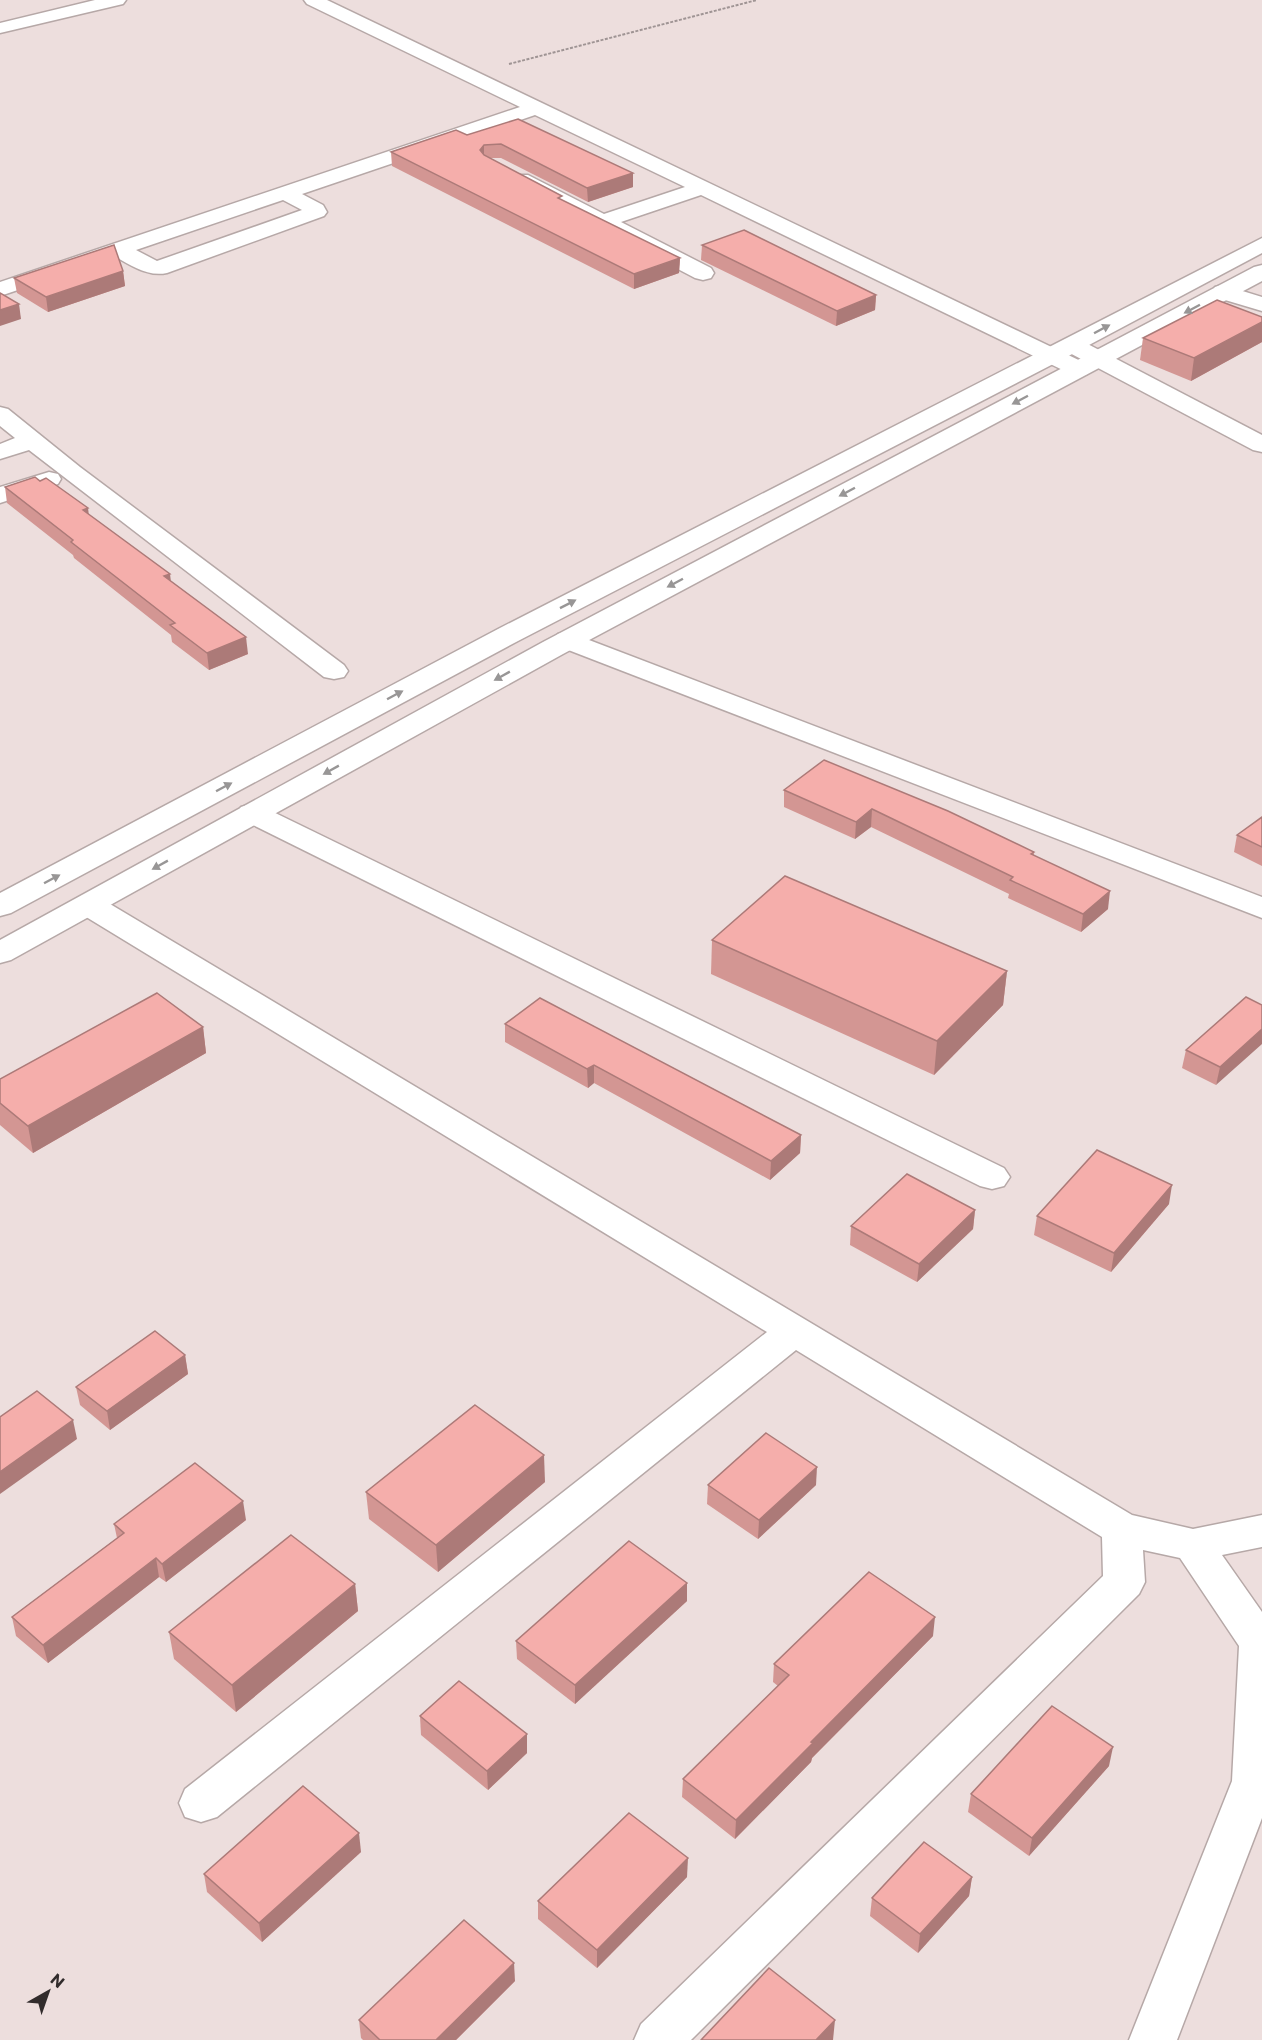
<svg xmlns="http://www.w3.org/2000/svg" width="1262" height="2040" viewBox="0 0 1262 2040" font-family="Commissioner,sans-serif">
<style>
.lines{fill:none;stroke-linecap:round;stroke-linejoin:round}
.minor-casing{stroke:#b6a8a7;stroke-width:3}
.highway-casing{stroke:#b6a8a7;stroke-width:3}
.path{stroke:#9f9494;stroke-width:2;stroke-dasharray:3 1.5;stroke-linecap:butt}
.minor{fill:#fff;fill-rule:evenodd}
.highway{fill:#fff;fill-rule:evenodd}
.wall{fill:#d39693}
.shaded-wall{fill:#ac7a78}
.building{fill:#f5aeab;stroke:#ac7a78;stroke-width:1.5}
.oneway{fill:#989696}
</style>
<rect width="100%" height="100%" fill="#eddedd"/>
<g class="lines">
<defs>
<g id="minor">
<polygon points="95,0 126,0 123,4 0,33 0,23"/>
<path d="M304,0H327L1087,364L1091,369L1087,374L1079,376L1071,374L701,195L621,222L711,268L714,273L711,278L703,280L695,278L514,183L511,179L514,175H528L604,214L685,187L535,115L302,194L323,205L327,212L324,216L167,273C148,277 132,266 116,257L0,296V282L520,107L307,4ZM283,200L302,210L157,261L136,250Z"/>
<polygon points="1223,285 1262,297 1262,311 1215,297 1212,292 1215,287"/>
<polygon points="1072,338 1080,340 1262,435 1262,452 1253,450 1064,350 1061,345 1064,340"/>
<polygon points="0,407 8,409 80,467 344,665 348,671 344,677 334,679 324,677 29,450 0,459 0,444 15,438 0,426"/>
<polygon points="49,472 58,474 61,479 58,484 0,503 0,487"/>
<polygon points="568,632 1262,897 1262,918 558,646 554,640 558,634"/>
<polygon points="252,804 263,807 1004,1168 1010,1177 1004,1186 992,1189 980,1186 241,819 237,813 241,807"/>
<polygon points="89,895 100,898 1132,1515 1193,1529 1262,1515 1262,1547 1222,1555 1262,1612 1262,1818 1177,2040 1129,2040 1232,1781 1239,1646 1180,1558 1143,1550 1145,1582 1139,1594 691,2040 634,2040 641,2024 1103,1576 1102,1537 796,1350 217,1817 201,1822 185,1817 179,1803 185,1789 767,1332 78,912 73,905 78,898"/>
</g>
<g id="highway">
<polygon points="1262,238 1262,253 1059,361 518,641 11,913 0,916 0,893 498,629"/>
<polygon points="1262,265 1262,281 563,654 11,960 0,963 0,940 543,642 1254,267"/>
</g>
</defs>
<!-- minor casing -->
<use href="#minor" class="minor-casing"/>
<!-- highway casing -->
<use href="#highway" class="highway-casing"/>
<!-- path -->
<polyline class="path" points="509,64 757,0"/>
<!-- minor -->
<use href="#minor" class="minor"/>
<!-- highway -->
<use href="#highway" class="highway"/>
</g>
<!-- wall -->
<g class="wall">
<polygon points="518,119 633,187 588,202 501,158 490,158 562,200 680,258 679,273 634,289 392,166 391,152 467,135"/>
<polygon points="702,245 876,295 875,310 836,326 701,260"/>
<polygon points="123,271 125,286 48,312 17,293 14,278"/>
<polygon points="1262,317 1262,342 1191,381 1140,360 1143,338"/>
<polygon points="40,481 89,515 171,582 248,654 209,670 172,642 171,635 74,558 73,555 7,503 5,487"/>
<polygon points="824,760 1034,852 1034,855 1108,909 1081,932 1008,898 1009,894 871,827 855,839 784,807 784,790"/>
<polygon points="1262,817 1262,866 1234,852 1237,835"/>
<polygon points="712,940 1007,971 1003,1005 934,1075 711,974"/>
<polygon points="1246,997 1216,1085 1182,1068 1186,1050"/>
<polygon points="505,1024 801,1135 800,1153 770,1180 594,1083 588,1088 505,1042"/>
<polygon points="203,1027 206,1053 33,1153 0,1125 0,1079"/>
<polygon points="1169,1204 1111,1272 1034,1235 1037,1216"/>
<polygon points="975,1210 973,1229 917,1282 850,1245 851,1226"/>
<polygon points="185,1355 188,1374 110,1430 80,1405 76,1387"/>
<polygon points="545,1482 438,1572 369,1519 366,1492"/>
<polygon points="708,1485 816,1485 758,1539 707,1504"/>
<polygon points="246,1520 166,1582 159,1577 48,1663 16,1636 12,1617 117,1538 114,1524"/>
<polygon points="687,1583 687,1601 575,1704 517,1659 516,1641"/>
<polygon points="355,1584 358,1611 236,1712 174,1659 169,1632"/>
<polygon points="933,1636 812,1758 811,1762 735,1839 682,1797 683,1779 778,1686 773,1682 774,1664"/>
<polygon points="420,1716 527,1734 527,1753 488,1790 421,1735"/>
<polygon points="1109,1766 1029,1856 968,1812 971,1794"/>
<polygon points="361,1852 262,1942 207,1892 204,1874"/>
<polygon points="687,1877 597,1968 538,1919 538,1901"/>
<polygon points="972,1877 969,1896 918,1953 870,1916 872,1898"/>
<polygon points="515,1981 456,2040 363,2040 361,2038 359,2020"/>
</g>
<!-- shaded-wall -->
<g class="shaded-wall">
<polygon points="484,145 484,159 480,150"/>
<polygon points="633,173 633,187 588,202 587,188"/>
<polygon points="680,258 679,273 634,289 634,274"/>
<polygon points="123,271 125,286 48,312 46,297"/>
<polygon points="876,295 875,310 836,326 837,311"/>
<polygon points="19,304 21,319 0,326 0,310"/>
<polygon points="1262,322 1262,342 1191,381 1194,358"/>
<polygon points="88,508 90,525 83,510"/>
<polygon points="170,574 172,590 164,576"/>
<polygon points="246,637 248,654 209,670 207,653"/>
<polygon points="872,809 871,827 855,839 856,822"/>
<polygon points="1110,891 1108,909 1081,932 1083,914"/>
<polygon points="1007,971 1003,1005 934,1075 937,1041"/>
<polygon points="203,1027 206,1053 33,1153 28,1126"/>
<polygon points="1262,1029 1262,1044 1216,1085 1220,1067"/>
<polygon points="594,1065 594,1083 588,1088 587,1069"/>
<polygon points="801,1135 800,1153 770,1180 771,1161"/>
<polygon points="1172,1185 1169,1204 1111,1272 1114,1253"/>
<polygon points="975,1210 973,1229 917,1282 919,1264"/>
<polygon points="185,1355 188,1374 110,1430 107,1411"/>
<polygon points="73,1420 77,1439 0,1494 0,1472"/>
<polygon points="544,1455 545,1482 438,1572 436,1545"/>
<polygon points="817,1467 816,1485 758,1539 759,1520"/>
<polygon points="243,1501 246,1520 166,1582 162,1564"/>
<polygon points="156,1558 159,1577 48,1663 43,1645"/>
<polygon points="687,1583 687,1601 575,1704 575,1685"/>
<polygon points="355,1584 358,1611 236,1712 232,1685"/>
<polygon points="935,1617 933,1636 812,1758 811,1762 735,1839 736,1820 811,1742"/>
<polygon points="527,1734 527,1753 488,1790 487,1771"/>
<polygon points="1113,1747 1109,1766 1029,1856 1032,1838"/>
<polygon points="359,1833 361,1852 262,1942 259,1923"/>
<polygon points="688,1858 687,1877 597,1968 597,1950"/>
<polygon points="972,1877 969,1896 918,1953 920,1934"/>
<polygon points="514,1963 515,1981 456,2040 436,2040"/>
<polygon points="835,2020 833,2040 816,2040"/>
</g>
<!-- building -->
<g class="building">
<polygon points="518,119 633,173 587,188 501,144 484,145 480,150 484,155 562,196 558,198 680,258 634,274 391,152 456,130 467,135"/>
<polygon points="744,230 876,295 837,311 702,245"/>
<polygon points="114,245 123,271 46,297 14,278"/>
<polygon points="0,293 19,304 0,310"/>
<polygon points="1217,300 1262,317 1262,322 1194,358 1143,338"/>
<polygon points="35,477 40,481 46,478 88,508 83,510 170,574 164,576 246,637 207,653 170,625 175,623 71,542 73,540 5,487"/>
<polygon points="824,760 948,811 1034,852 1031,854 1110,891 1083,914 1010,880 1013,877 872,809 856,822 784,790"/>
<polygon points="1262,817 1262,847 1237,835"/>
<polygon points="785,876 1007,971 937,1041 712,940"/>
<polygon points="157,993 203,1027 28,1126 0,1103 0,1079"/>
<polygon points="1246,997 1262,1005 1262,1029 1220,1067 1186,1050"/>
<polygon points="540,998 801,1135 771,1161 594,1065 587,1069 505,1024"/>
<polygon points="1097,1150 1172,1185 1114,1253 1037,1216"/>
<polygon points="907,1174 975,1210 919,1264 851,1226"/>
<polygon points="155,1331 185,1355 107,1411 76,1387"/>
<polygon points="37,1391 73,1420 0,1472 0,1417"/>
<polygon points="475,1405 544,1455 436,1545 366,1492"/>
<polygon points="766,1433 817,1467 759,1520 708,1485"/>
<polygon points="195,1463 243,1501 162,1564 156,1558 43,1645 12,1617 124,1533 114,1524"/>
<polygon points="291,1535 355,1584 232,1685 169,1632"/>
<polygon points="629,1541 687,1583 575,1685 516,1641"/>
<polygon points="869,1572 935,1617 811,1742 813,1743 736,1820 683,1779 789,1675 774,1664"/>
<polygon points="459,1681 527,1734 487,1771 420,1716"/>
<polygon points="1052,1706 1113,1747 1032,1838 971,1794"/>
<polygon points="303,1786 359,1833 259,1923 204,1874"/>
<polygon points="629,1813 688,1858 597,1950 538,1901"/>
<polygon points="924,1842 972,1877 920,1934 872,1898"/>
<polygon points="464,1920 514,1963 436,2040 380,2040 359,2020"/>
<polygon points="769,1968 835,2020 816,2040 701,2040"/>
</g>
<!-- one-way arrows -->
<defs><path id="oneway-solid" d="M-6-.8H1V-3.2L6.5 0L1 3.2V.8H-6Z" transform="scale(1.5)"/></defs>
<g class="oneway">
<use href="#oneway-solid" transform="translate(1192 309) rotate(152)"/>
<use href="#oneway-solid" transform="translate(1102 329) rotate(-28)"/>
<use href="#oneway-solid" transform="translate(1020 400) rotate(152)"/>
<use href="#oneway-solid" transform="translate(847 492) rotate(152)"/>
<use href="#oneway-solid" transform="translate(675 583) rotate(152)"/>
<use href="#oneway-solid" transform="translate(568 604) rotate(-27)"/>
<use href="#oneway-solid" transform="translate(502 676) rotate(151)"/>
<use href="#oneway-solid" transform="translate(395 695) rotate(-28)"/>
<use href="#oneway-solid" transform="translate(331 770) rotate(151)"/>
<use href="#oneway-solid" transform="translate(224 787) rotate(-28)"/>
<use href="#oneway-solid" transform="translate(160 865) rotate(151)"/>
<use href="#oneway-solid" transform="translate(52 879) rotate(-28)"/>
</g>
<!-- north arrow -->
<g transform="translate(48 1992) rotate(40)" stroke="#eddedd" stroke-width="4.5" paint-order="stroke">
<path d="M0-4.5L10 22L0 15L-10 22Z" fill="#322c2c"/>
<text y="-9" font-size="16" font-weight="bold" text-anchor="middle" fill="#322c2c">N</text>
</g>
</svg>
